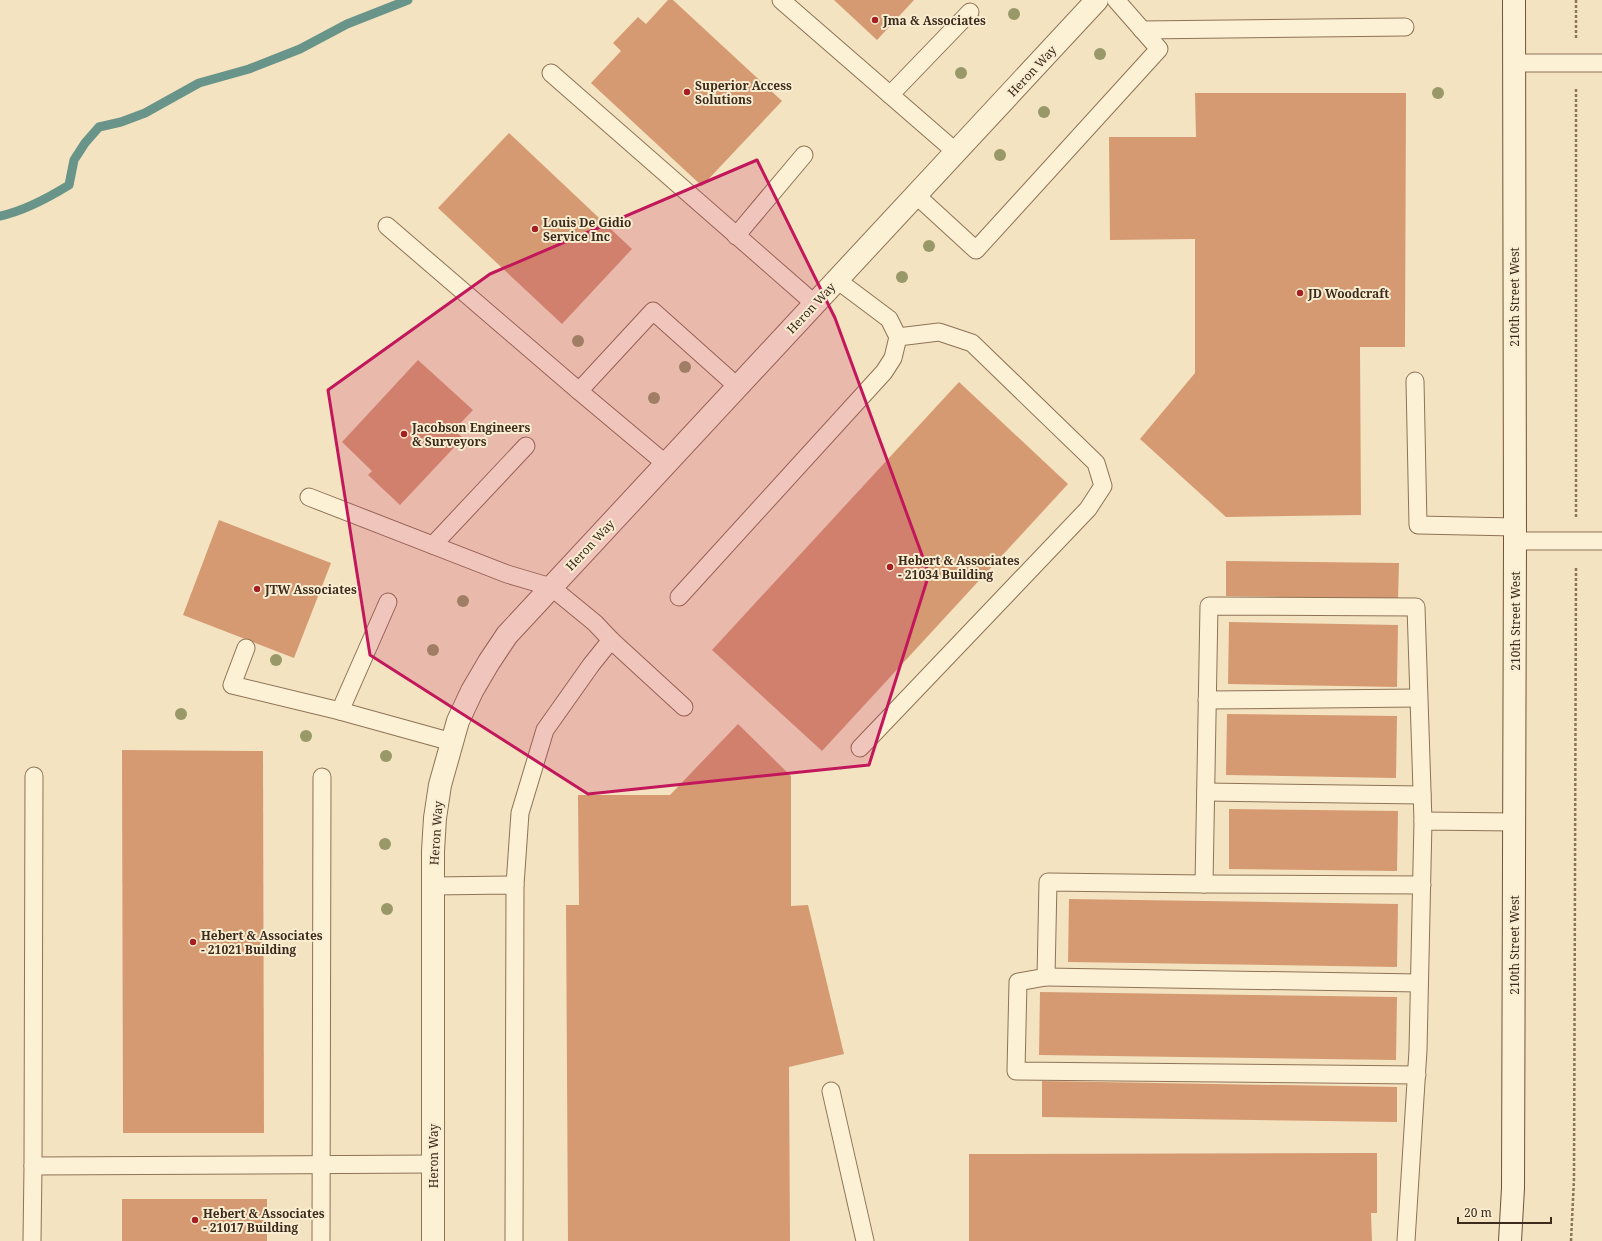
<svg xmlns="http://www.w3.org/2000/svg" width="1602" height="1241" viewBox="0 0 1602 1241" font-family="'Noto Serif',serif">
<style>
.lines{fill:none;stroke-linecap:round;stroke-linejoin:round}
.stream{stroke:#699489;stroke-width:9}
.building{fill:#d59a72}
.lane-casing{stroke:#8e7356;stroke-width:19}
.street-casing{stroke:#8e7356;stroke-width:24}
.secondary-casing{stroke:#705439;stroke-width:24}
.path{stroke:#8e7356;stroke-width:2.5;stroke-dasharray:3 2;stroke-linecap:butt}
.lane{stroke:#fcf0d5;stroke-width:17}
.street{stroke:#fcf0d5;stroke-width:22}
.secondary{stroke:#fcf0d5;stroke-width:22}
.tree{fill:#989868}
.marked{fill:#c2185b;fill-opacity:0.2;stroke:#c2185b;stroke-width:3;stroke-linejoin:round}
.poi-dot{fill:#a41f21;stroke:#f9edd1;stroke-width:1.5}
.labels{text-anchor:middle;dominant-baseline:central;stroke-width:4;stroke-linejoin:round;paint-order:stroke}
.poi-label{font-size:12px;font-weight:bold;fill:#3c2b1c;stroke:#f9edd1;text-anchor:start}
.street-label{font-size:12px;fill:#3c2b1c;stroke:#f9edd1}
</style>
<rect width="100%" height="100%" fill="#f3e3c1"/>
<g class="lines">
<!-- stream -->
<path class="stream" d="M0,216C24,211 48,198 69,185L74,160L85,143L99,127L121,122L145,113L199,83L249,69L300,49L347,24L408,0"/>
</g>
<!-- building -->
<g class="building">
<polygon points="668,0 673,0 782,101 702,186 591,83 621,51 613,43 638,17 646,24"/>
<polygon points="834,0 914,0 877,40"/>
<polygon points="1195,93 1406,93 1405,347 1360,347 1361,515 1226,517 1140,439 1195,373 1195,239 1110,240 1109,137 1196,137"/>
<polygon points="509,133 632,249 562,324 438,208"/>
<polygon points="418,360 473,410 454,430 463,438 400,505 368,475 372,471 342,442"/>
<polygon points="959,382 1068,484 822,751 712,650"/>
<polygon points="219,520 331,563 294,658 183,615"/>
<polygon points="1226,561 1399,563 1398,599 1226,596"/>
<polygon points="1229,622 1398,625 1397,687 1228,684"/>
<polygon points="1227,714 1397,716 1396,778 1226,775"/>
<polygon points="738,724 791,776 791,906 808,905 844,1054 789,1067 790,1241 568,1241 566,905 579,905 578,795 670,795"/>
<polygon points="122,750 263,751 264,1133 123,1133"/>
<polygon points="1229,809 1398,811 1397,871 1229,869"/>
<polygon points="1069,899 1398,904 1397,967 1068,962"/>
<polygon points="1040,992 1397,997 1396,1060 1039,1055"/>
<polygon points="1042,1081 1397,1087 1397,1122 1042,1117"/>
<polygon points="1377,1153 1377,1213 1371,1213 1372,1241 969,1241 969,1154"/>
<rect x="122" y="1199" width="145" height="42"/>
</g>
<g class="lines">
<defs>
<g id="lane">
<polyline points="781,0 956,152"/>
<polyline points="1142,30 1405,27"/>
<polyline points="1514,63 1602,63"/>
<polyline points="551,73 815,304"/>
<polyline points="890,95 970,12"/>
<polyline points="916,195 976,250 1159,49 1116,0"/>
<polyline points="387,226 579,391"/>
<polyline points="736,236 804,155"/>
<polyline points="1415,381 1418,525 1515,527"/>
<polyline points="666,464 579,391 653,311 738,387"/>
<polyline points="309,497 507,574 551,587 595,623 611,640 591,665 545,730 520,813 515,885"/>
<polyline points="1515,541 1602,541"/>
<polyline points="433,545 526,446"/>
<polyline points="679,597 884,372 893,358 898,337 889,319 837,280"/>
<polyline points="388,602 340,711 452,742"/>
<polyline points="611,640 684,707"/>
<polyline points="246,648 232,685 340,711"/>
<polyline points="1207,700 1418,698"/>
<polyline points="860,748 1088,509 1103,486 1096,463 972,343 939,332 898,337"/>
<polyline points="34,776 33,1166 433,1164"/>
<polyline points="1206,792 1422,795"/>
<polyline points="1204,884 1422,885"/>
<polyline points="433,886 515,885 514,1241"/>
<polyline points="1046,977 1419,983"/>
<polyline points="1417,1075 1016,1071 1018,982 1046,977 1048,882 1204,884 1209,606 1416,607 1423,821"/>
<polyline points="831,1091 865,1241"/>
<polyline points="32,1241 33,1166"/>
<polyline points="321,1241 322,777"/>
<polyline points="1406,1241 1418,1050 1423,821 1514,822"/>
</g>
<polyline id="street" points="433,1241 433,851 435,818 440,785 458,721 472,691 489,662 507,635 1097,0"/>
<polyline id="secondary" points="1510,1241 1513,1188 1515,541 1514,0"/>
</defs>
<!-- lane casing -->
<use href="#lane" class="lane-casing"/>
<!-- street casing -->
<use href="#street" class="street-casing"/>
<!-- secondary casing -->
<use href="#secondary" class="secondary-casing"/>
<!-- path -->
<g class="path">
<polyline points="1576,0 1576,39"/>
<polyline points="1576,517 1576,88"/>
<polyline points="1571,1241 1574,1179 1576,566"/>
</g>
<!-- lane -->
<use href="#lane" class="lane"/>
<!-- street -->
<use href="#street" class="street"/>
<!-- secondary -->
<use href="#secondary" class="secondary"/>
</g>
<!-- trees -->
<g class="tree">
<circle cx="1014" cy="14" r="6"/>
<circle cx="1100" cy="54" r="6"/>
<circle cx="961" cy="73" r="6"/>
<circle cx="1438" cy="93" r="6"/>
<circle cx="1044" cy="112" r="6"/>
<circle cx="1000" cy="155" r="6"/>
<circle cx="929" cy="246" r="6"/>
<circle cx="902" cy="277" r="6"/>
<circle cx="578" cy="341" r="6"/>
<circle cx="685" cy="367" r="6"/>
<circle cx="654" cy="398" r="6"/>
<circle cx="463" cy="601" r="6"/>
<circle cx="433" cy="650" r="6"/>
<circle cx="276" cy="660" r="6"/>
<circle cx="181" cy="714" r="6"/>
<circle cx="306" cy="736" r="6"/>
<circle cx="386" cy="756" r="6"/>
<circle cx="385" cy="844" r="6"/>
<circle cx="387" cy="909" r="6"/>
</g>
<!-- marked area -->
<path class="marked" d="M757,160L835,318L929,574L869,765L588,794L370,655L328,390L490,274Z"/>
<!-- markers -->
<g class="poi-dot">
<circle cx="875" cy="20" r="4"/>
<circle cx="687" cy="92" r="4"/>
<circle cx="535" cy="229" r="4"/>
<circle cx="1300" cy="293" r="4"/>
<circle cx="404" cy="434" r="4"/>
<circle cx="890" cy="567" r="4"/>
<circle cx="257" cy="589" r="4"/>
<circle cx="193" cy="942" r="4"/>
<circle cx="195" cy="1220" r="4"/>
</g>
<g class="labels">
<!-- poi labels -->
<g class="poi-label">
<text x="883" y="20">Jma &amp; Associates</text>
<text x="695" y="85">Superior Access<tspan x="695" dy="14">Solutions</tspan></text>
<text x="543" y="222">Louis De Gidio<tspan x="543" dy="14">Service Inc</tspan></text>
<text x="1308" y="293">JD Woodcraft</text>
<text x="412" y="427">Jacobson Engineers<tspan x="412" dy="14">&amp; Surveyors</tspan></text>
<text x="898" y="560">Hebert &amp; Associates<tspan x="898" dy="14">- 21034 Building</tspan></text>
<text x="265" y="589">JTW Associates</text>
<text x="201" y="935">Hebert &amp; Associates<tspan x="201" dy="14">- 21021 Building</tspan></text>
<text x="203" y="1213">Hebert &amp; Associates<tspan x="203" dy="14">- 21017 Building</tspan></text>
</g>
<!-- street labels -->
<g class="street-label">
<text transform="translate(1032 71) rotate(-47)">Heron Way</text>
<text transform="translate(1514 297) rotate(-90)">210th Street West</text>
<text transform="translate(811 308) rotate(-47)">Heron Way</text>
<text transform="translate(590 545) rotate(-47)">Heron Way</text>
<text transform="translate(1515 621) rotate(-90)">210th Street West</text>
<text transform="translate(436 833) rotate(-86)">Heron Way</text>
<text transform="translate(1514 945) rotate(-90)">210th Street West</text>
<text transform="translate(433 1156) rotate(-90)">Heron Way</text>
</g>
</g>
<!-- scale -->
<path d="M1458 1217v6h93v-6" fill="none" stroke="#3c2b1c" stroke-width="2"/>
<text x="1464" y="1217" font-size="12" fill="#3c2b1c" stroke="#f9edd1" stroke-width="3" paint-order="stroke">20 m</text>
</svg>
